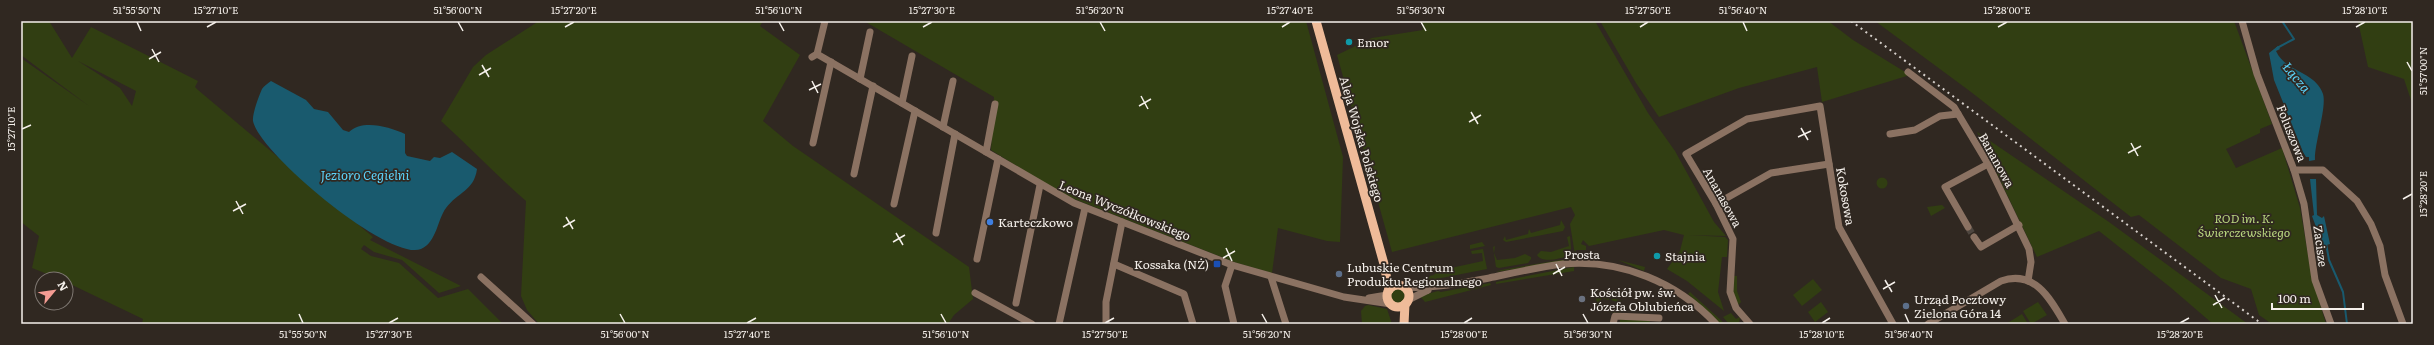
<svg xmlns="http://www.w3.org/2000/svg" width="2434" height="345" viewBox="0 0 2434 345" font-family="Literata,serif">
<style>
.green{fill:#313e12;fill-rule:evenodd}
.water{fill:#195a6e}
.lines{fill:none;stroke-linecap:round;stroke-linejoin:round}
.stream{stroke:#195a6e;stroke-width:2}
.minor-tunnel{stroke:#4e463f;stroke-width:7;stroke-dasharray:7 3.5;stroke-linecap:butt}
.minor{stroke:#8b7262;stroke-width:7}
.major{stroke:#efbb99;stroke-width:9}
.rail{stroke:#d6d0cb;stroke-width:2;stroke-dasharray:2 4;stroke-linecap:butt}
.ticks{fill:none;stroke:#f5f0eb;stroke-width:1.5}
.culture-dot{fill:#0f9aa8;stroke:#302821;stroke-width:1.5}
.shop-dot{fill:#3f7fe0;stroke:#302821;stroke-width:1.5}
.transit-dot{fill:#1a4fb4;stroke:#302821;stroke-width:1.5}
.service-dot{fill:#5c6f8a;stroke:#302821;stroke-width:1.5}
.worship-dot{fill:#6b7280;stroke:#302821;stroke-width:1.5}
.labels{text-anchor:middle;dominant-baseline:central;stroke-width:3.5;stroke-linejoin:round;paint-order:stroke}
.poi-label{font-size:12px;fill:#f5f0eb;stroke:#302821;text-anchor:start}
.street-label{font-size:12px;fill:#f5f0eb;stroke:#302821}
.park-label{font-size:12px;font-style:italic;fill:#b9d77f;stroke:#302821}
.water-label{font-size:13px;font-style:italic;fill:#5cd3fa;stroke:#302821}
.neatline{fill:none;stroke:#f5f0eb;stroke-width:1.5}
.ticks-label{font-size:10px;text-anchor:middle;fill:#f5f0eb}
</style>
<rect width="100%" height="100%" fill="#302821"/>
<!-- green -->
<g class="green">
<path d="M21,21H49L72,58L91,27L198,81L195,87L198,90L373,237L370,240L461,286L439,293L402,260L374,252L364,245L361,249L371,256L399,263L438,298L468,289L503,324H142L143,319L66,282V279H60L32,268L39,236L21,222V58L89,106L21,55ZM78,61L136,91L132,106L120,88Z"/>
<path d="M539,21H763L760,26L800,55L763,121L793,146L969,267L973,299L954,315L948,324H539L527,310L521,296L526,201C496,175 470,147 441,121L473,67L486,55Z"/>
<polygon points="864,21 1306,21 1343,157 1340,242 1327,241 1278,228 1272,273 1234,262 1062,194 991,150 994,97"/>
<polygon points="1421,21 1595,21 1648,113 1675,151 1714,222 1726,236 1688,235 1725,237 1728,240 1727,257 1722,257 1718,292 1724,311 1687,281 1667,269 1680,251 1684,235 1664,230 1589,246 1583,240 1581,244 1586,246 1586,250 1576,250 1575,255 1570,224 1575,215 1571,207 1392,252 1337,55 1372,38 1423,30"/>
<polygon points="1600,21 1828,21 1853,40 1910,75 1822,102 1817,67 1739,88 1659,117 1636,83"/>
<polygon points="1875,21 2234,21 2272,124 2260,129 2260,133 2226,149 2236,168 2282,148 2300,208 2312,278 2326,324 2272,324 2259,315 2251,289 2221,278 2139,215 2131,217 1971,92"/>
<polygon points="2358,21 2413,21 2413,106 2404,79 2368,67"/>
<polygon points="1977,132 2109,222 2248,324 2213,324 2170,287 2099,231 2037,257"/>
<circle cx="1882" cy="183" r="5.5"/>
<polygon points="1942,205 1945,208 1931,216 1927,207"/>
<polygon points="1561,220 1565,227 1563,231 1506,242 1503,240 1505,236 1506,240 1528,234 1529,229 1531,233 1560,225"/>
<path d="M1570,236L1571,248L1569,256C1561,258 1542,264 1537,255L1541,251L1551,252L1569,246L1567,237Z"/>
<polygon points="1482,242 1485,246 1470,249 1470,245"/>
<polygon points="1495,246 1494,253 1497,260 1515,258 1525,254 1531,257 1531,259 1528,263 1499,268 1496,267 1493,247"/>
<polygon points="1483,249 1487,269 1426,281 1430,276 1434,275 1437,271 1483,261 1482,253 1472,254 1471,251"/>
<polygon points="1560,260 1571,260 1496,272 1501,270"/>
<polygon points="1618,260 1645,267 1644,271"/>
<polygon points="1574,267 1574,271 1496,284 1496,282"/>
<polygon points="1734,276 1737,276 1737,291 1741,302 1738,305 1733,293"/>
<polygon points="1813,279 1822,290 1802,306 1793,295"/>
<polygon points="1490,283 1491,285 1425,302 1420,296 1438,291 1441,292"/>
<circle cx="1398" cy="296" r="7"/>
<polygon points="1690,292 1725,324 1721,324 1688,294"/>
<polygon points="1600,295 1609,297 1609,300 1602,298 1599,303 1603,310 1608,310 1606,313 1599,309 1595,296"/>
<polygon points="1613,298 1622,301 1620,314 1609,312 1620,307 1617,302 1611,300"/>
<polygon points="1821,302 1828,312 1815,322 1808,312"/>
<polygon points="2038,302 2047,315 2031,324 2023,311"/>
<polygon points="1368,305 1387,309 1392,324 1362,324 1361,311 1365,306"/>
<polygon points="1731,313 1736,319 1740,317 1739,323 1729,324 1723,317"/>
<polygon points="2022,314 2028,324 2006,324"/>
<polygon points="1620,318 1650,321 1649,324 1620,324"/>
</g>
<!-- water -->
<g class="water">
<path d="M2278,46L2280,49L2276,51C2285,72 2315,71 2323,94C2327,107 2314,145 2315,160L2309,161V157H2306L2303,152L2274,80L2269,53Z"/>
<path d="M271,81L306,100L314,109L328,112L343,130L349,132C363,119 389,127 405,134V153L407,156L430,161L434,157L440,158L452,152L477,169C474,191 458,192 446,208C437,220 437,242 421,249C390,262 259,153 253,121C252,114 259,96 262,89C264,86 268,83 271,81Z"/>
<polygon points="2310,179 2316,179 2317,215 2322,218 2324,216 2330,244 2323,246 2312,216 2314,215"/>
</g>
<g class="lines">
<!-- stream -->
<g class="stream">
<polyline points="2277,48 2294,39 2282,21"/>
<polyline points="2326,243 2329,260 2343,292 2347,324"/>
</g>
<!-- minor-tunnel -->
<polyline class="minor-tunnel" points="1968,227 1974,237"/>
<!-- minor -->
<g class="minor">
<polyline points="2242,21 2257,74 2294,170 2323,170 2357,201 2371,224 2380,246 2385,275 2403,324"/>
<polyline points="817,54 825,21"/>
<polyline points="812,57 817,54 1074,203 1232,265 1344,297 1391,304"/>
<polyline points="1908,72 1954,107 1988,164 2029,249 2031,262 2028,281"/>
<polyline points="860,79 870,32"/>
<polyline points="902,103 912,56"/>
<polyline points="943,127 953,81"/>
<polyline points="1890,134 1915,130 1940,116 1958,114"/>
<polyline points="813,143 831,62"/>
<polyline points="986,152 995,104"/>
<polyline points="2294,170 2304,204 2315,280 2331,324"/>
<polyline points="854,174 873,86"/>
<polyline points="894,204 915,111"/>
<polyline points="1716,204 1771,173 1829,164"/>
<polyline points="1968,227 1945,187 1988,164"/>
<polyline points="936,233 955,134"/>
<polyline points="1974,237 1981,247 2019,225"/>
<polyline points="977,259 998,159"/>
<polyline points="1114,264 1184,294 1193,324"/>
<polyline points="1232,265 1225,286 1234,324"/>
<polyline points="481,277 533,324"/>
<polyline points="1271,277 1286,324"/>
<path d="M1404,287C1433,289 1460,283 1489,278C1513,273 1538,267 1563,264C1621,259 1677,282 1716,324"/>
<polyline points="975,293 1032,324"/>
<polyline points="1369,298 1387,295"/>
<polyline points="1408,300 1428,290"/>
<polyline points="1016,303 1040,185"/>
<polyline points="1059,324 1085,208"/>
<polyline points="1106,324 1106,302 1122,222"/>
<polyline points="1613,324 1615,316 1659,318"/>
<polyline points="1750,324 1736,308 1730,292 1733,239 1716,204 1686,154 1747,119 1820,106 1839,227 1893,324"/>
<path d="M1928,324L2001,281C2035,269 2051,300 2065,324"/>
</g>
<!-- major -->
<g class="major">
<polyline points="1316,21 1384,264 1389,290"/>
<circle cx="1398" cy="296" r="11"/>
<polyline points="1404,324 1405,304"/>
</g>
<!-- rail -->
<polyline class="rail" points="1851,21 2262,324"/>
</g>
<!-- ticks -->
<path class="ticks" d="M137,22L141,31M458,22L463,31M779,22L784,31M1100,22L1105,31M1421,22L1426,31M1743,22L1747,31M207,27L216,22M565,27L574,22M923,27L932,22M1282,27L1290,22M1640,27L1648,22M1998,27L2007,22M2356,27L2365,22M152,49L159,62M149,59L161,52M2407,62L2412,71M482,65L489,77M479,75L491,68M812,81L818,93M809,90L821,84M1141,96L1148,109M1139,106L1151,99M1471,112L1478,124M1469,122L1481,115M1801,128L1808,140M22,129L31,125M1798,137L1811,131M2131,143L2138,156M2128,153L2141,146M2403,199L2412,194M236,201L243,214M233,211L246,204M566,217L573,229M563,227L575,220M896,233L903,245M893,242L905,235M1226,248L1232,261M1223,258L1235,251M1556,264L1562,276M1553,274L1565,267M1885,280L1892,292M1883,289L1895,282M2215,295L2222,308M2213,305L2225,298M299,314L303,323M620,314L625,323M941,314L946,323M1262,314L1267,323M1583,314L1588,323M1905,314L1909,323M389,323L398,318M747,323L756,318M1105,323L1114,318M1464,323L1472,318M1822,323L1830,318M2180,323L2189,318"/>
<!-- markers -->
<g class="culture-dot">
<circle cx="1349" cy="42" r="4"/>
<circle cx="1657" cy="256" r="4"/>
</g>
<circle class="shop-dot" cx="990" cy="222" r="4"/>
<rect class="transit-dot" x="1213" y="260" width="8" height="8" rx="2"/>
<g class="service-dot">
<circle cx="1339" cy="274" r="4"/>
<circle cx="1906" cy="306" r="4"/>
</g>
<circle class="worship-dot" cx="1582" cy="299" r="4"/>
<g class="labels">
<!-- poi labels -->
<g class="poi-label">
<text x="1357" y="42">Emor</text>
<text x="998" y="222">Karteczkowo</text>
<text x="1665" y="256">Stajnia</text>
<text x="1209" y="264" text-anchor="end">Kossaka (NŻ)</text>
<text x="1347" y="267">Lubuskie Centrum<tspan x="1347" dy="14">Produktu Regionalnego</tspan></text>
<text x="1590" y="292">Kościół pw. św.<tspan x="1590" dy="14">Józefa Oblubieńca</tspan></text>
<text x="1914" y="299">Urząd Pocztowy<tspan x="1914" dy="14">Zielona Góra 14</tspan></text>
</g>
<!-- street labels -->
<g class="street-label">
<text transform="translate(2292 133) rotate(68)">Foluszowa</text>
<text transform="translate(1362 139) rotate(74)">Aleja Wojska Polskiego</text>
<text transform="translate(1997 160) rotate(61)">Bananowa</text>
<text transform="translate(1846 196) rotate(80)">Kokosowa</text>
<text transform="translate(1723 197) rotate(61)">Ananasowa</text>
<text transform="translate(1125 210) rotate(22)">Leona Wyczółkowskiego</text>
<text transform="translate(2321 246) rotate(82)">Zacisze</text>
<text x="1582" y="254">Prosta</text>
</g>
<!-- park labels -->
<g class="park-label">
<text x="2244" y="218">ROD im. K.<tspan x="2244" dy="14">Świerczewskiego</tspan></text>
</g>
<!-- water labels -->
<g class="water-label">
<text transform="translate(2297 77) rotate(50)">Łącza</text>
<text x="365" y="174">Jezioro Cegielni</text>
</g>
</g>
<!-- border -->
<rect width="2434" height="345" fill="none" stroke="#302821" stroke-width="44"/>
<!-- north arrow -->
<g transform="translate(54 291) rotate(61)"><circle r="19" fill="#302821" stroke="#7f7872"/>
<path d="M0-3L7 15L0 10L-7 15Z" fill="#f59c93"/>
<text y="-6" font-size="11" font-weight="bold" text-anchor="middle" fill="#f5f0eb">N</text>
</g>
<!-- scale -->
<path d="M2272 303v6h91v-6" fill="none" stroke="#f5f0eb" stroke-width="2"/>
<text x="2278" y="303" font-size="12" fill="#f5f0eb" stroke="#302821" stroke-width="3" paint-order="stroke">100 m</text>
<rect x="22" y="22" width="2390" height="301" class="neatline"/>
<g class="ticks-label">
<text x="137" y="14">51°55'50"N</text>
<text x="216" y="14">15°27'10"E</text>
<text x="458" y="14">51°56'00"N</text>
<text x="574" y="14">15°27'20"E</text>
<text x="779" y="14">51°56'10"N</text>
<text x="932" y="14">15°27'30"E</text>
<text x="1100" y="14">51°56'20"N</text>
<text x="1290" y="14">15°27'40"E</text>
<text x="1421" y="14">51°56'30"N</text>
<text x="1648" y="14">15°27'50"E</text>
<text x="1743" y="14">51°56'40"N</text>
<text x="2007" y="14">15°28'00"E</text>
<text x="2365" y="14">15°28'10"E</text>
<text transform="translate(2423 71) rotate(-90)" y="4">51°57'00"N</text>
<text transform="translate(11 129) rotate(-90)" y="4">15°27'10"E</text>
<text transform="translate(2423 194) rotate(-90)" y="4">15°28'20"E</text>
<text x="303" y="338">51°55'50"N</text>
<text x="389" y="338">15°27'30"E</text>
<text x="625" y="338">51°56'00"N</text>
<text x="747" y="338">15°27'40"E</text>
<text x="946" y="338">51°56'10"N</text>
<text x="1105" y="338">15°27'50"E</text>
<text x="1267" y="338">51°56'20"N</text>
<text x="1464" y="338">15°28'00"E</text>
<text x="1588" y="338">51°56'30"N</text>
<text x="1822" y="338">15°28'10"E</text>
<text x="1909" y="338">51°56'40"N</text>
<text x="2180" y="338">15°28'20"E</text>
</g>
</svg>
